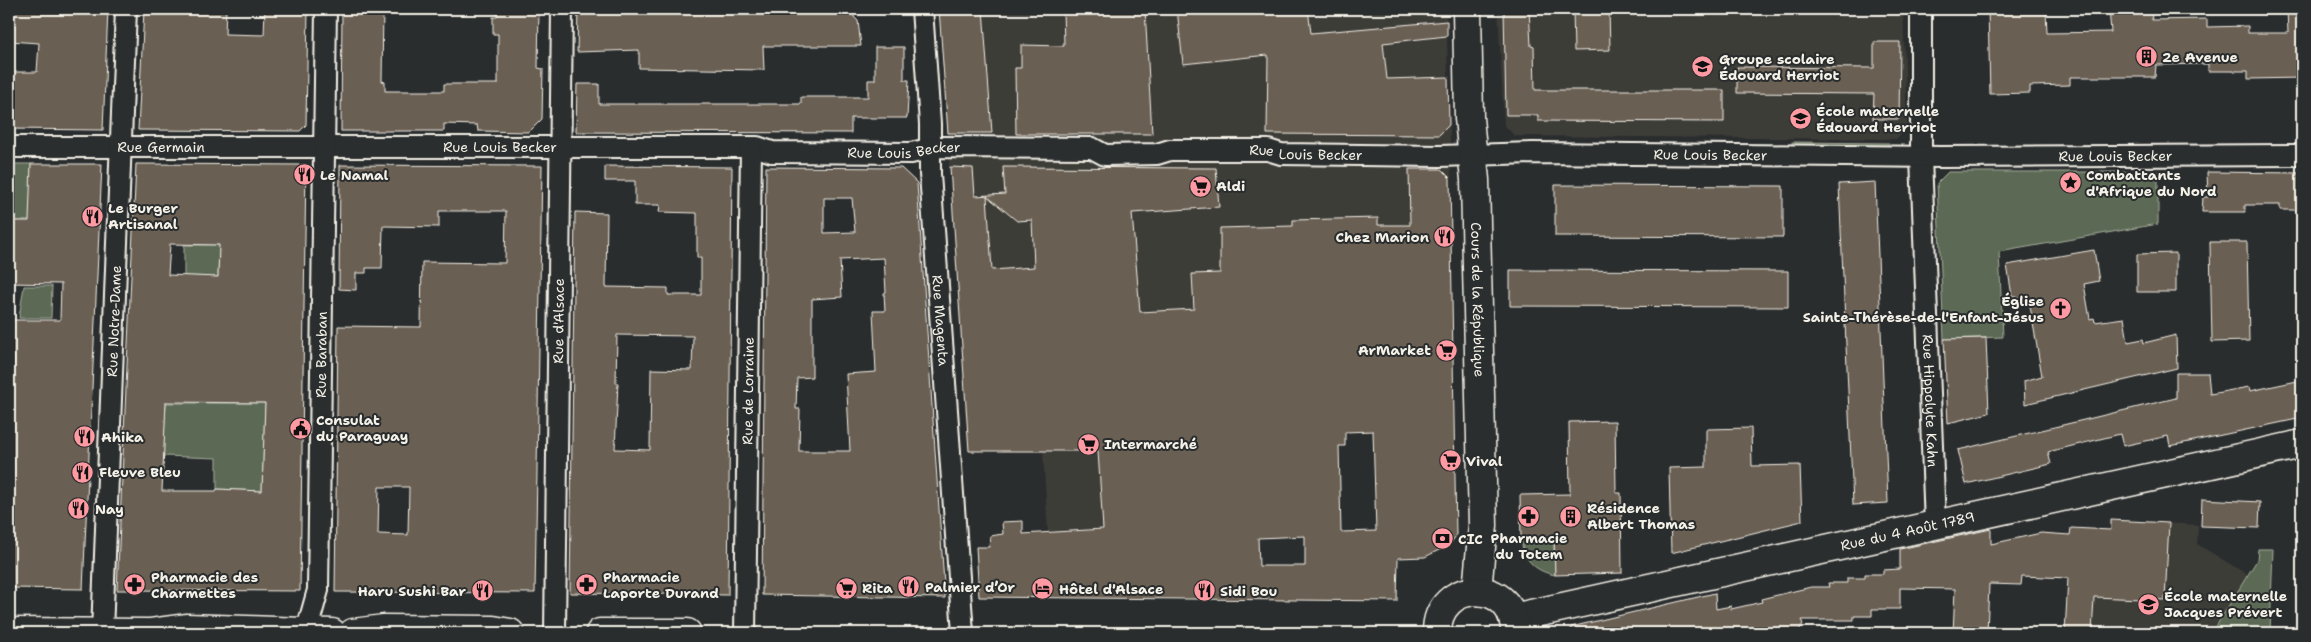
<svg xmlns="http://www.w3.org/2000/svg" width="2311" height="642" viewBox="0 0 2311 642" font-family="'Shantell Sans',sans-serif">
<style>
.built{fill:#3e3c39}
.green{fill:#5b6b54;stroke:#a8ae9e}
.building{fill:#6b5f52;stroke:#f4f1e8;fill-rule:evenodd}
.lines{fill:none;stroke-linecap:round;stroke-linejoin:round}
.street-casing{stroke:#f4f1e8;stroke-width:24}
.secondary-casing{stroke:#f4f1e8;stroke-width:31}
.street{stroke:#2a2d2e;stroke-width:20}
.secondary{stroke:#2a2d2e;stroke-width:28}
.labels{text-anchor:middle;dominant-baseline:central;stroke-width:4;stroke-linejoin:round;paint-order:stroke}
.poi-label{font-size:14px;font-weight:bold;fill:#f4f1e8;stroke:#2a2d2e;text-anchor:start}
.street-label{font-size:14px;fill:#f4f1e8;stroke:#2a2d2e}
</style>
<rect width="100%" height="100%" fill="#2a2d2e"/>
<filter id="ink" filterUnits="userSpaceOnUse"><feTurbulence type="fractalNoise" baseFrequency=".02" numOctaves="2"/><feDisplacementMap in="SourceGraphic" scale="10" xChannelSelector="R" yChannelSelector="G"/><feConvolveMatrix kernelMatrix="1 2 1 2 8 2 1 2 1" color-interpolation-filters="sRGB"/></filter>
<g filter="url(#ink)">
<!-- built -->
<g class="built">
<polygon points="939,9 1446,9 1451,175 1449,269 1137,526 1048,532 1043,452 968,451"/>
<polygon points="1498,9 1903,9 1907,128 1896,139 1515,136 1504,125"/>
<polygon points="2111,520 2198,525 2197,544 2248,575 2212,633 2065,633 2071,528 2111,530"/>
</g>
<!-- green -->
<g class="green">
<polygon points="1792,142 1889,143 1889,148 1792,147"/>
<polygon points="9,164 31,164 30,221 9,221"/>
<polygon points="1948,172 2158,172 2158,224 1999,252 2003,337 1944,339 1937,183"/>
<polygon points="184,245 219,245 218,277 184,276"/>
<polygon points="24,286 52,286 51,318 19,318"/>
<polygon points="166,403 265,403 262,491 217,489 217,458 163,456"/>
<path d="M1554,538L1555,575C1534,571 1523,559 1521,539Z"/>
<polygon points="2258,549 2273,549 2270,633 2212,633 2257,560"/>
</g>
<!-- building -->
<g class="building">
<polygon points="9,9 108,9 103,130 9,129 9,72 37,72 39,43 9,41"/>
<polygon points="144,9 226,9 225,34 264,35 265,9 308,9 306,125 300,131 138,130"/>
<polygon points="342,9 383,9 382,81 385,82 385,91 444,91 444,84 498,84 498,34 493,34 493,17 497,17 497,9 539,9 538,68 543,69 542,119 529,132 478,131 477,125 444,124 444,131 341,131"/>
<polygon points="578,9 854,9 854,17 858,21 861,46 763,46 764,70 639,68 639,50 577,52"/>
<polygon points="939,9 983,9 992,133 948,133"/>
<polygon points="1063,9 1145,9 1152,134 1016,134 1015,68 1021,68 1021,45 1064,46"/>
<polygon points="1177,9 1308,9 1311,33 1447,21 1447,36 1383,43 1387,79 1448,77 1449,125 1439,135 1267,134 1268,55 1183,64"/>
<polygon points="1504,9 1529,9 1531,46 1534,47 1535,90 1724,90 1724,122 1538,121 1538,115 1506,115"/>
<polygon points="1573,9 1609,9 1610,50 1574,51"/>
<polygon points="1988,9 2046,9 2047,33 2111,32 2109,9 2151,9 2152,20 2207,19 2207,27 2248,26 2248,33 2288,33 2287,9 2302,9 2302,78 2248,79 2248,71 2208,71 2208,64 2156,65 2155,77 2070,77 2070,85 2030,86 2030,93 1990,94"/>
<polygon points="1874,42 1900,42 1899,119 1873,119 1874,94 1737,93 1737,67 1874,68"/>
<polygon points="875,47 904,47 904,80 909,80 907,118 851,118 851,133 576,132 577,84 599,84 599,104 801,104 801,97 868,97 868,80 875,80"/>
<polygon points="31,164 102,164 83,589 9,588 9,412 11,412 14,355 9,354 9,320 60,320 61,284 9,283 9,221 29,221"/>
<path d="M136,164L306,165L300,591L117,590ZM170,244L219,245L218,277L168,275ZM166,402L265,403L262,491L217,489L216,491H162Z"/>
<path d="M340,165L542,166L535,593L335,592L338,326L421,327L422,262L505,263L506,211H439V227L383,226L382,268H366V273H356V290L339,289ZM379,487H409L408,535L378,534Z"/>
<path d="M605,166L732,167L728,595L570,593L575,212L607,213L606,287L668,288V295H701V258H697V213L659,212L660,205H635V181H605ZM617,335L693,336L692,370L651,369L650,450L615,449L618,383H616Z"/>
<path d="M766,167L901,168L917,183L945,598L762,595ZM824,198H852L855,232L824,233ZM884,258L886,292L884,293L885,311H873L876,372L846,374L850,451H799L800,409H796L797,378L812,377V299L842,297L840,260Z"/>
<path d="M950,167L973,168L975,196L1005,194L1003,167L1216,168L1219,207L1132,213L1140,312L1194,309L1192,274L1220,273V228L1293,226V220L1378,218V225H1410L1409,169H1441L1450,178L1456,536L1449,545L1425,557L1398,558L1397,601L979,597L976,547H989L990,536L1003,534L1002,522L1023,521V534L1103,529L1098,451H969ZM987,196L1017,221L1032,220L1034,267L992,270ZM1373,431L1376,531L1341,532L1339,446H1345V432ZM1305,536V566H1259L1258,538Z"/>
<polygon points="2207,172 2302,173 2302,210 2280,210 2280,205 2245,205 2245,212 2202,212 2203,197 2208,197"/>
<polygon points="1875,182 1888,503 1853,505 1839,184"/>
<polygon points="1555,185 1783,186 1783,237 1555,236"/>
<polygon points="2210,242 2247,242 2249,341 2212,342"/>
<polygon points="2094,250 2099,281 2084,284 2090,319 2094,318 2095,322 2124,318 2128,342 2143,339 2144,343 2176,335 2177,368 2025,404 2024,381 2042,376 2029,300 2018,301 2017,296 2012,296 2007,265"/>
<polygon points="2176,253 2176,292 2137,292 2137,254"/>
<polygon points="1510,270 1788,271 1788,307 1510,306"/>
<polygon points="1986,338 1989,413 1948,423 1944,339"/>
<polygon points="2176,373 2208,373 2210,394 2249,387 2250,391 2302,380 2302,418 2170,446 2168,436 2123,446 2120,434 2048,452 2051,464 1966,484 1958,450 2176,398"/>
<polygon points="1615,421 1616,493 1621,493 1622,573 1555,575 1554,538 1521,539 1520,495 1570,494 1569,422"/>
<polygon points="1751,428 1752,466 1800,465 1802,521 1671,553 1669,468 1706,467 1706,429"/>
<polygon points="2202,499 2260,502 2259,528 2201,526"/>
<polygon points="2111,520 2169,523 2165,600 2094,597 2092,633 2065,633 2068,578 2022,576 2021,585 1989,584 1987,633 1953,633 1955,589 1900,588 1900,609 1872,609 1872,616 1854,616 1854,620 1801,620 1803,624 1797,633 1571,633 1571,627 1715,593 1716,609 1731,606 1731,609 1762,602 1761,599 1811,587 1829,587 1828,583 1847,583 1847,578 1865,578 1865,574 1883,574 1883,570 1900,569 1900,549 1991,529 1991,544 2041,533 2070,535 2071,528 2111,530"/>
</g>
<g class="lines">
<defs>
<g id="street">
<path id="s1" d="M922,9L930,124V174L963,633"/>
<path id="s2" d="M1921,9V157L1935,525"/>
<path id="s3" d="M9,147H757L772,152L911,153L938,147L1092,148L1105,155L1157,154L1170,150H1268L1281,154L1440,156L1532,153L1941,157L2302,155"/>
<path id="s4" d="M102,633L126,9"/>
<path id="s5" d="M306,633L318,590L326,9"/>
<path id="s6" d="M555,633L562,9"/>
<path id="s7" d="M745,633L751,147"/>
</g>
<g id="secondary">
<path id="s8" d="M1467,9L1469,118L1475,180L1483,525L1477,591"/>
<path id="s9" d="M1513,618L2302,444"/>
<polyline points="9,632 149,633 186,628 332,633"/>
<polyline points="353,633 384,629 493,630 510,633"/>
<polyline points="600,633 687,633"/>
<path d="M1437,633C1436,578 1516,577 1515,633"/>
</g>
</defs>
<!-- street casing -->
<use href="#street" class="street-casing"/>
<!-- secondary casing -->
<use href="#secondary" class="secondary-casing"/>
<!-- street -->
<use href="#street" class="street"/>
<!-- secondary -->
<use href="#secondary" class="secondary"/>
</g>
</g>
<!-- icons -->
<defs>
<symbol id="building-disc" viewBox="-11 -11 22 22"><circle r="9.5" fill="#ff9aa2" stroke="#2a2d2e"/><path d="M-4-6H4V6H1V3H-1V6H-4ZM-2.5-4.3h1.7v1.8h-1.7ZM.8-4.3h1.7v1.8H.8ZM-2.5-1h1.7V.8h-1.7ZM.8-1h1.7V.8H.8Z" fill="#111"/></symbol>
<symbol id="school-disc" viewBox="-11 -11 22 22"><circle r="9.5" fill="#ff9aa2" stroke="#2a2d2e"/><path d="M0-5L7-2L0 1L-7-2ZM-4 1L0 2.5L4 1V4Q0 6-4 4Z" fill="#111"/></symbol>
<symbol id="restaurant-disc" viewBox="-11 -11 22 22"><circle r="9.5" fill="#ff9aa2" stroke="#2a2d2e"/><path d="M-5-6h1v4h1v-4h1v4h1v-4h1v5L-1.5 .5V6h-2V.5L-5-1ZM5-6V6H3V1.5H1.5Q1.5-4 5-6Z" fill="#111"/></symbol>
<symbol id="sight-disc" viewBox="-11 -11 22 22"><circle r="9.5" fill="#ff9aa2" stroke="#2a2d2e"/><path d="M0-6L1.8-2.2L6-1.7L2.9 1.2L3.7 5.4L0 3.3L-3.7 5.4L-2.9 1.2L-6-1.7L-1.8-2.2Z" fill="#111"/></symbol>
<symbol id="supermarket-disc" viewBox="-11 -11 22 22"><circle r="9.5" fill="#ff9aa2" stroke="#2a2d2e"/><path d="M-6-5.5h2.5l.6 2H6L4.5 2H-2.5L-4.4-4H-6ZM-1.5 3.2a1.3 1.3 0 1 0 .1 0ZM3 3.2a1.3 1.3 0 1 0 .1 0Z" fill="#111"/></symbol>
<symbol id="church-disc" viewBox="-11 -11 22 22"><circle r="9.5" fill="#ff9aa2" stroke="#2a2d2e"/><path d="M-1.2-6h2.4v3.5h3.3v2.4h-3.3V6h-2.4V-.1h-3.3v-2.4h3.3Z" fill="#111"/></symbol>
<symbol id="civic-disc" viewBox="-11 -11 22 22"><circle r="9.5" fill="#ff9aa2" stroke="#2a2d2e"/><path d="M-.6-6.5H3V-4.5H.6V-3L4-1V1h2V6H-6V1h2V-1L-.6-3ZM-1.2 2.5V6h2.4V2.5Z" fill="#111"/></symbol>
<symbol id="pharmacy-disc" viewBox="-11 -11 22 22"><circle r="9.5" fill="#ff9aa2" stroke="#2a2d2e"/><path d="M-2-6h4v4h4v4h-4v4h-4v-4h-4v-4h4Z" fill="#111"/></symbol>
<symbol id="bank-disc" viewBox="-11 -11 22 22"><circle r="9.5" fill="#ff9aa2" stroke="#2a2d2e"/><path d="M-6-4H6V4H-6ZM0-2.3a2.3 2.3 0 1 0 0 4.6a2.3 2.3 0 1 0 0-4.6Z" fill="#111"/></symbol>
<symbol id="hotel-disc" viewBox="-11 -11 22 22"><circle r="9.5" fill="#ff9aa2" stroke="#2a2d2e"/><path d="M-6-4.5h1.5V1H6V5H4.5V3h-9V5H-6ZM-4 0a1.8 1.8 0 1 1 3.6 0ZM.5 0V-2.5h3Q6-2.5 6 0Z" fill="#111"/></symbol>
</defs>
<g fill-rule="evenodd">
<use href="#building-disc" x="2134" y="44" width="25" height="25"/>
<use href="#school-disc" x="1690" y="54" width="25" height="25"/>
<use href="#school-disc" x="1788" y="106" width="25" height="25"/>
<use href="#restaurant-disc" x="292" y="162" width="25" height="25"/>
<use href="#sight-disc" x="2058" y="170" width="25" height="25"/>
<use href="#supermarket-disc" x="1188" y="174" width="25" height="25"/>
<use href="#restaurant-disc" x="80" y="204" width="25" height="25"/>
<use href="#restaurant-disc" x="1432" y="224" width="25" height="25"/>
<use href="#church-disc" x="2048" y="296" width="25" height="25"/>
<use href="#supermarket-disc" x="1434" y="338" width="25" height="25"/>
<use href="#civic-disc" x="288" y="416" width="25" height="25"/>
<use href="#restaurant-disc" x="72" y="424" width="25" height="25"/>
<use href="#supermarket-disc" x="1076" y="432" width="25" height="25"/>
<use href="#supermarket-disc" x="1438" y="448" width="25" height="25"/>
<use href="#restaurant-disc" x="70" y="460" width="25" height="25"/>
<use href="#restaurant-disc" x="66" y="496" width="25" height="25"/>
<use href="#pharmacy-disc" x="1516" y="504" width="25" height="25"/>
<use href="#building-disc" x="1558" y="504" width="25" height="25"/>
<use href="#bank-disc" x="1430" y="526" width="25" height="25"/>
<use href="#pharmacy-disc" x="122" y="572" width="25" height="25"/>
<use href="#pharmacy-disc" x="574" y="572" width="25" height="25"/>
<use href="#restaurant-disc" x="896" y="574" width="25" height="25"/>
<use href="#supermarket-disc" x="834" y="576" width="25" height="25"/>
<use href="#hotel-disc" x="1030" y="576" width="25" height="25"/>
<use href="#restaurant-disc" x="470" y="578" width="25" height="25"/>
<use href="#restaurant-disc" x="1192" y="578" width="25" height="25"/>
<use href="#school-disc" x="2136" y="592" width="25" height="25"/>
</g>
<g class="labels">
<!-- poi labels -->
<g class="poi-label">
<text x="2162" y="57">2e Avenue</text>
<text x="1719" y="59">Groupe scolaire<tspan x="1719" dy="16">Édouard Herriot</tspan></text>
<text x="1816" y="111">École maternelle<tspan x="1816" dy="16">Édouard Herriot</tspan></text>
<text x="320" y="175">Le Namal</text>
<text x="2086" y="175">Combattants<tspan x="2086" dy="16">d'Afrique du Nord</tspan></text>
<text x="1216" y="186">Aldi</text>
<text x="108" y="208">Le Burger<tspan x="108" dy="16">Artisanal</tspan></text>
<text x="1429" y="237" text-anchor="end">Chez Marion</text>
<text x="2044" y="301" text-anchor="end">Église<tspan x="2044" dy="16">Sainte-Thérèse-de-l'Enfant-Jésus</tspan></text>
<text x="1431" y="350" text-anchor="end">ArMarket</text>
<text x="316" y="420">Consulat<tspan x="316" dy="16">du Paraguay</tspan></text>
<text x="101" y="437">Ahika</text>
<text x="1104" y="444">Intermarché</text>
<text x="1466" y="461">Vival</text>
<text x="99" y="472">Fleuve Bleu</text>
<text x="1587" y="508">Résidence<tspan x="1587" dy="16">Albert Thomas</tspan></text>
<text x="95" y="509">Nay</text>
<text x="1529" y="538" text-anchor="middle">Pharmacie<tspan x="1529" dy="16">du Totem</tspan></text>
<text x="1458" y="539">CIC</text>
<text x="151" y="577">Pharmacie des<tspan x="151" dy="16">Charmettes</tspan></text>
<text x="603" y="577">Pharmacie<tspan x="603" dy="16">Laporte Durand</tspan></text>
<text x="925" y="587">Palmier d’Or</text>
<text x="862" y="588">Rita</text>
<text x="1059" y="589">Hôtel d'Alsace</text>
<text x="466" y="591" text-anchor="end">Haru Sushi Bar</text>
<text x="1220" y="591">Sidi Bou</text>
<text x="2164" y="596">École maternelle<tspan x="2164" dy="16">Jacques Prévert</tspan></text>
</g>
<!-- street labels -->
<g class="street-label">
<text stroke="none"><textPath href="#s3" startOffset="152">Rue Germain</textPath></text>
<text stroke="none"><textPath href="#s3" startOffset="491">Rue Louis Becker</textPath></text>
<text stroke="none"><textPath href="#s3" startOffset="896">Rue Louis Becker</textPath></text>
<text stroke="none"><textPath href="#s3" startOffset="1301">Rue Louis Becker</textPath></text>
<text stroke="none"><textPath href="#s3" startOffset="1706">Rue Louis Becker</textPath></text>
<text stroke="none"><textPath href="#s3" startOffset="2111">Rue Louis Becker</textPath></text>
<text stroke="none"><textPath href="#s8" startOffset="291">Cours de la République</textPath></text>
<text stroke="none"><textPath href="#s4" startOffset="312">Rue Notre-Dame</textPath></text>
<text stroke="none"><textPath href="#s6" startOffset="312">Rue d'Alsace</textPath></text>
<text stroke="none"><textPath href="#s1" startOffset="312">Rue Magenta</textPath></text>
<text stroke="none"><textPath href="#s5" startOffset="280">Rue Baraban</textPath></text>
<text stroke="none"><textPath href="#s7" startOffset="242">Rue de Lorraine</textPath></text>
<text stroke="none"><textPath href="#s2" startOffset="392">Rue Hippolyte Kahn</textPath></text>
<text stroke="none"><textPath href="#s9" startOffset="404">Rue du 4 Août 1789</textPath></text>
</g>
</g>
<!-- margin -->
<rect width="2311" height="642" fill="none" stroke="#2a2d2e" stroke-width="30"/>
<rect x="15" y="15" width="2281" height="612" fill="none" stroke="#f4f1e8" stroke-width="2" filter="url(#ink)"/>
</svg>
